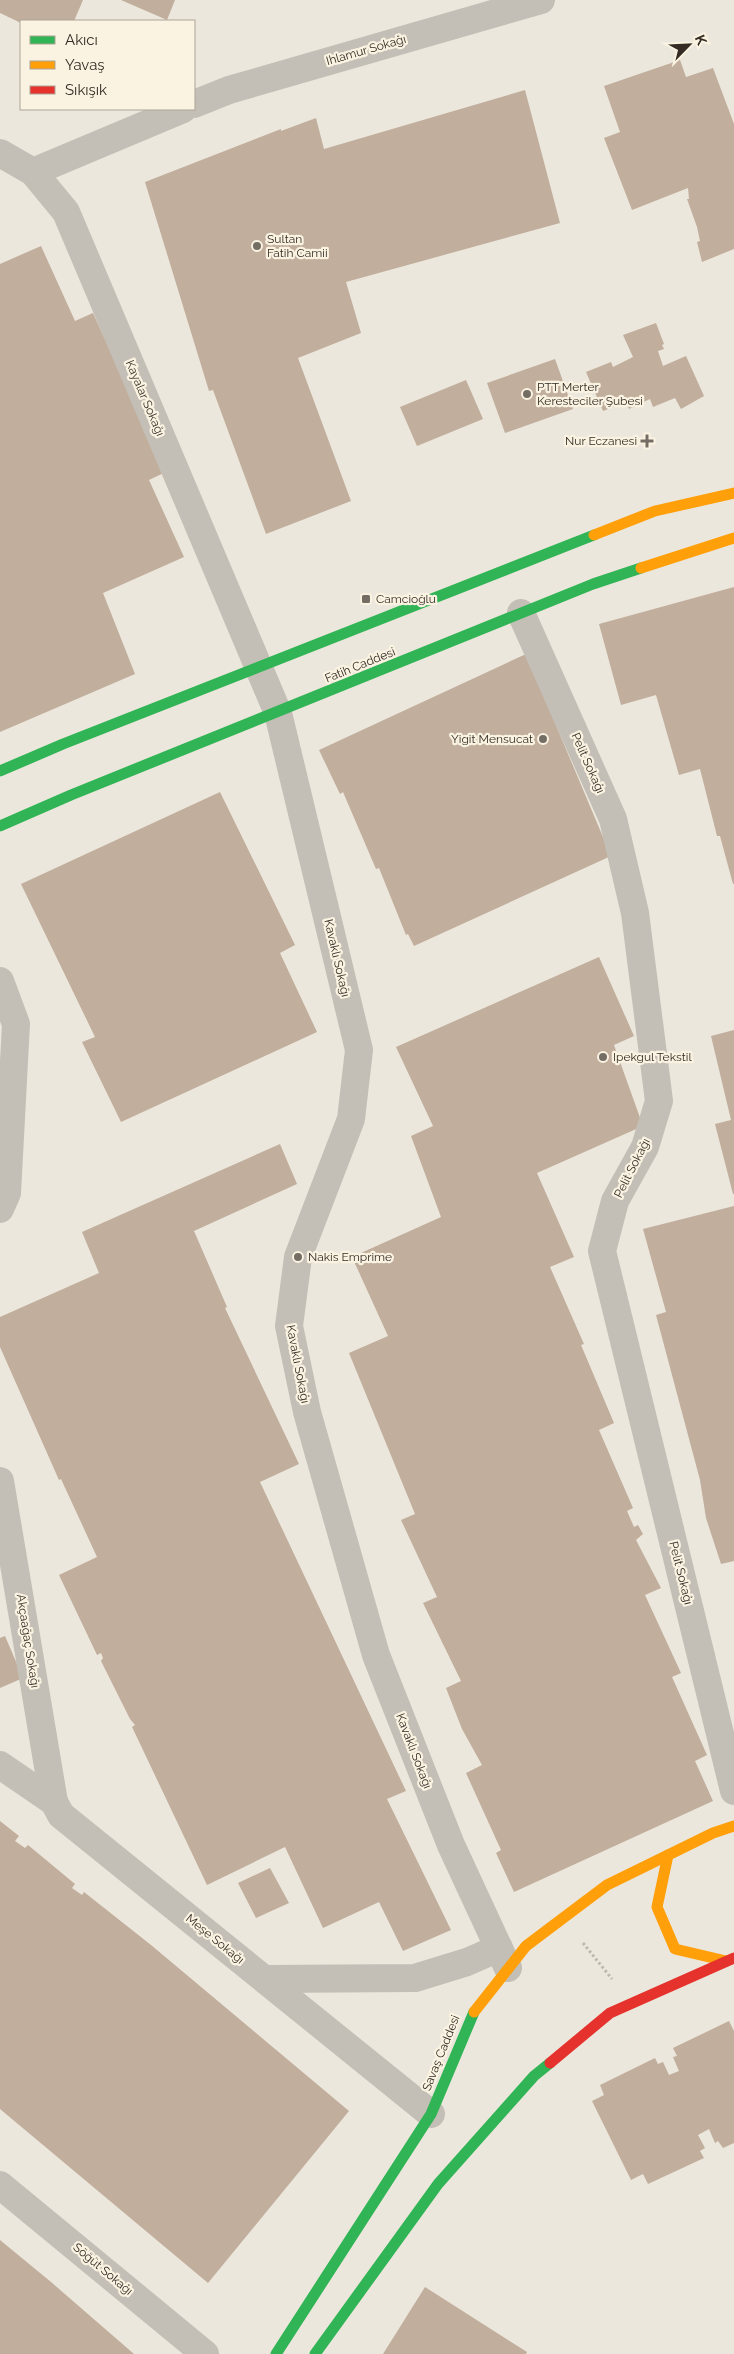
<svg xmlns="http://www.w3.org/2000/svg" width="734" height="2354" viewBox="0 0 734 2354" font-family="Raleway,sans-serif">
<style>
.building{fill:#c1ae9c}
.lines{fill:none;stroke-linecap:round;stroke-linejoin:round}
.path{stroke:#bdb7ae;stroke-width:3;stroke-dasharray:2.5 2.5;stroke-linecap:butt}
.street{stroke:#c4bfb6;stroke-width:28}
.fast{stroke:#30b455;stroke-width:11}
.slow{stroke:#ff9f0a;stroke-width:11}
.jam{stroke:#e5322d;stroke-width:11}
.poi-dot{fill:#746d64;stroke:#faf3e2;stroke-width:2}
.labels{text-anchor:middle;dominant-baseline:central;stroke-width:4.5;stroke-linejoin:round;paint-order:stroke}
.street-label{font-size:12px;fill:#342c24;stroke:#faf3e2}
.poi-label{font-size:12px;fill:#342c24;stroke:#faf3e2;text-anchor:start}
</style>
<rect width="100%" height="100%" fill="#ece7dc"/>
<!-- building -->
<g class="building">
<polygon points="0,0 83,0 74,21 21,23 0,13"/>
<polygon points="121,0 175,0 167,20"/>
<polygon points="680,60 686,77 713,68 734,124 734,249 702,262 697,242 700,241 697,227 687,199 689,199 688,188 632,210 604,138 620,132 604,86"/>
<polygon points="525,90 560,223 346,282 361,333 298,358 351,501 266,534 213,390 209,391 145,182 281,129 281,131 316,118 324,149"/>
<polygon points="41,246 75,321 93,313 129,392 170,470 149,480 184,557 103,593 135,674 0,732 0,264"/>
<polygon points="656,323 664,344 662,345 664,349 658,351 663,366 686,356 704,396 681,409 675,398 653,407 650,399 629,409 626,402 603,411 586,372 611,362 613,367 633,357 623,335"/>
<polygon points="555,359 573,409 505,433 487,383"/>
<polygon points="466,380 483,419 417,446 400,407"/>
<polygon points="734,587 734,884 733,884 720,836 717,836 700,769 679,775 656,695 621,705 599,624"/>
<polygon points="526,654 611,856 414,946 408,934 406,935 379,868 376,869 343,792 340,794 319,750"/>
<polygon points="220,792 295,945 280,953 317,1032 121,1122 82,1042 95,1037 21,884"/>
<polygon points="599,957 634,1036 614,1045 643,1126 537,1173 574,1257 550,1267 584,1344 581,1345 614,1423 599,1430 633,1508 627,1511 634,1527 638,1525 643,1534 636,1540 661,1588 645,1595 681,1673 672,1677 707,1755 695,1761 713,1801 514,1892 496,1853 501,1850 466,1773 482,1765 462,1729 446,1688 461,1681 423,1603 437,1597 401,1520 415,1514 349,1353 388,1336 352,1257 441,1217 411,1136 433,1126 396,1047"/>
<polygon points="734,1030 734,1194 733,1194 715,1124 731,1120 711,1036"/>
<polygon points="280,1144 297,1184 194,1231 227,1307 225,1308 299,1464 260,1482 406,1791 387,1799 451,1930 403,1951 379,1902 323,1928 285,1847 207,1885 133,1729 132,1727 135,1725 130,1719 101,1661 103,1658 101,1653 97,1655 59,1575 97,1557 61,1479 59,1480 0,1347 0,1317 99,1273 82,1232"/>
<polygon points="734,1206 734,1561 721,1564 706,1518 700,1480 656,1315 666,1312 643,1229"/>
<polygon points="5,1636 23,1678 0,1688 0,1638"/>
<polygon points="0,1821 19,1836 15,1841 25,1848 28,1845 75,1884 72,1888 82,1895 84,1892 151,1945 349,2111 208,2283 0,2109"/>
<polygon points="270,1868 289,1903 256,1918 238,1883"/>
<polygon points="729,2021 734,2031 734,2143 723,2148 718,2141 715,2143 709,2129 698,2135 705,2148 700,2151 704,2158 648,2184 643,2174 631,2180 592,2101 604,2095 600,2085 655,2058 658,2064 663,2062 669,2075 679,2071 673,2057 677,2056 673,2048"/>
<polygon points="0,2240 51,2282 134,2354 0,2354"/>
<polygon points="425,2287 527,2352 526,2354 383,2354"/>
</g>
<g class="lines">
<!-- path -->
<polyline class="path" points="583,1943 612,1979"/>
<!-- street -->
<g class="street">
<polyline points="194,104 229,90 541,0"/>
<polyline points="0,153 33,172 66,212 278,713 359,1050 351,1119 298,1257 289,1326 307,1412 376,1655 451,1845 508,1968"/>
<polyline points="33,172 183,109"/>
<polyline points="521,613 613,819 635,913 659,1101 645,1147 615,1201 602,1251 734,1791"/>
<polyline points="0,981 16,1024 7,1193 0,1209"/>
<polyline points="0,1481 54,1802"/>
<polyline points="0,1765 54,1802 61,1815 431,2114"/>
<polyline points="265,1979 415,1978 467,1962 499,1948"/>
<polyline points="0,2185 205,2354"/>
</g>
<!-- fast -->
<g class="fast">
<polyline points="0,771 63,744 594,535"/>
<polyline points="0,826 71,795 593,584 641,568"/>
<polyline points="276,2354 431,2114 474,2012"/>
<polyline points="315,2354 438,2184 534,2076 550,2063"/>
</g>
<!-- slow -->
<g class="slow">
<polyline points="594,535 655,511 734,493"/>
<polyline points="641,568 734,538"/>
<polyline points="668,1855 657,1907 675,1949 726,1961"/>
<polyline points="474,2012 526,1946 607,1885 713,1833 734,1826"/>
</g>
<!-- jam -->
<polyline class="jam" points="550,2063 610,2013 734,1958"/>
</g>
<!-- markers -->
<g class="poi-dot">
<circle cx="257" cy="246" r="5"/>
<circle cx="527" cy="394" r="5"/>
<path d="M644.5 433.5h5v5h5v5h-5v5h-5v-5h-5v-5h5z"/>
<rect x="361" y="594" width="10" height="10" rx="2.5"/>
<circle cx="543" cy="739" r="5"/>
<circle cx="603" cy="1057" r="5"/>
<circle cx="298" cy="1257" r="5"/>
</g>
<g class="labels">
<!-- street labels -->
<g class="street-label">
<text transform="translate(366 50) rotate(-16)">Ihlamur Sokağı</text>
<text transform="translate(145 398) rotate(67)">Kayalar Sokağı</text>
<text transform="translate(360 665) rotate(-22)">Fatih Caddesi</text>
<text transform="translate(588 763) rotate(66)">Pelit Sokağı</text>
<text transform="translate(337 958) rotate(77)">Kavaklı Sokağı</text>
<text transform="translate(632 1168) rotate(-63)">Pelit Sokağı</text>
<text transform="translate(298 1364) rotate(79)">Kavaklı Sokağı</text>
<text transform="translate(681 1573) rotate(76)">Pelit Sokağı</text>
<text transform="translate(28 1641) rotate(81)">Akçaağaç Sokağı</text>
<text transform="translate(414 1751) rotate(69)">Kavaklı Sokağı</text>
<text transform="translate(215 1939) rotate(39)">Meşe Sokağı</text>
<text transform="translate(441 2053) rotate(-68)">Savaş Caddesi</text>
<text transform="translate(103 2269) rotate(40)">Söğüt Sokağı</text>
</g>
<!-- poi labels -->
<g class="poi-label">
<text x="267" y="239">Sultan<tspan x="267" dy="14">Fatih Camii</tspan></text>
<text x="537" y="387">PTT Merter<tspan x="537" dy="14">Keresteciler Şubesi</tspan></text>
<text x="637" y="441" text-anchor="end">Nur Eczanesi</text>
<text x="376" y="599">Camcioğlu</text>
<text x="533" y="739" text-anchor="end">Yigit Mensucat</text>
<text x="613" y="1057">Ipekgul Tekstil</text>
<text x="308" y="1257">Nakis Emprime</text>
</g>
</g>
<!-- legend -->
<rect x="20" y="20" width="175" height="90" fill="#faf3e2" stroke="#aba396"/>
<rect x="30" y="36" width="25" height="8" fill="#30b455" stroke="#aba396"/>
<text x="65" y="45" font-size="15" fill="#342c24">Akıcı</text>
<rect x="30" y="61" width="25" height="8" fill="#ff9f0a" stroke="#aba396"/>
<text x="65" y="70" font-size="15" fill="#342c24">Yavaş</text>
<rect x="30" y="86" width="25" height="8" fill="#e5322d" stroke="#aba396"/>
<text x="65" y="95" font-size="15" fill="#342c24">Sıkışık</text>
<!-- north arrow -->
<g transform="translate(689 45) rotate(66)" stroke="#faf3e2" stroke-width="4" paint-order="stroke">
<path d="M0-4L9 19L0 12L-9 19Z" fill="#342c24"/>
<text y="-8" font-size="14" font-weight="bold" text-anchor="middle" fill="#342c24">K</text>
</g>
</svg>
